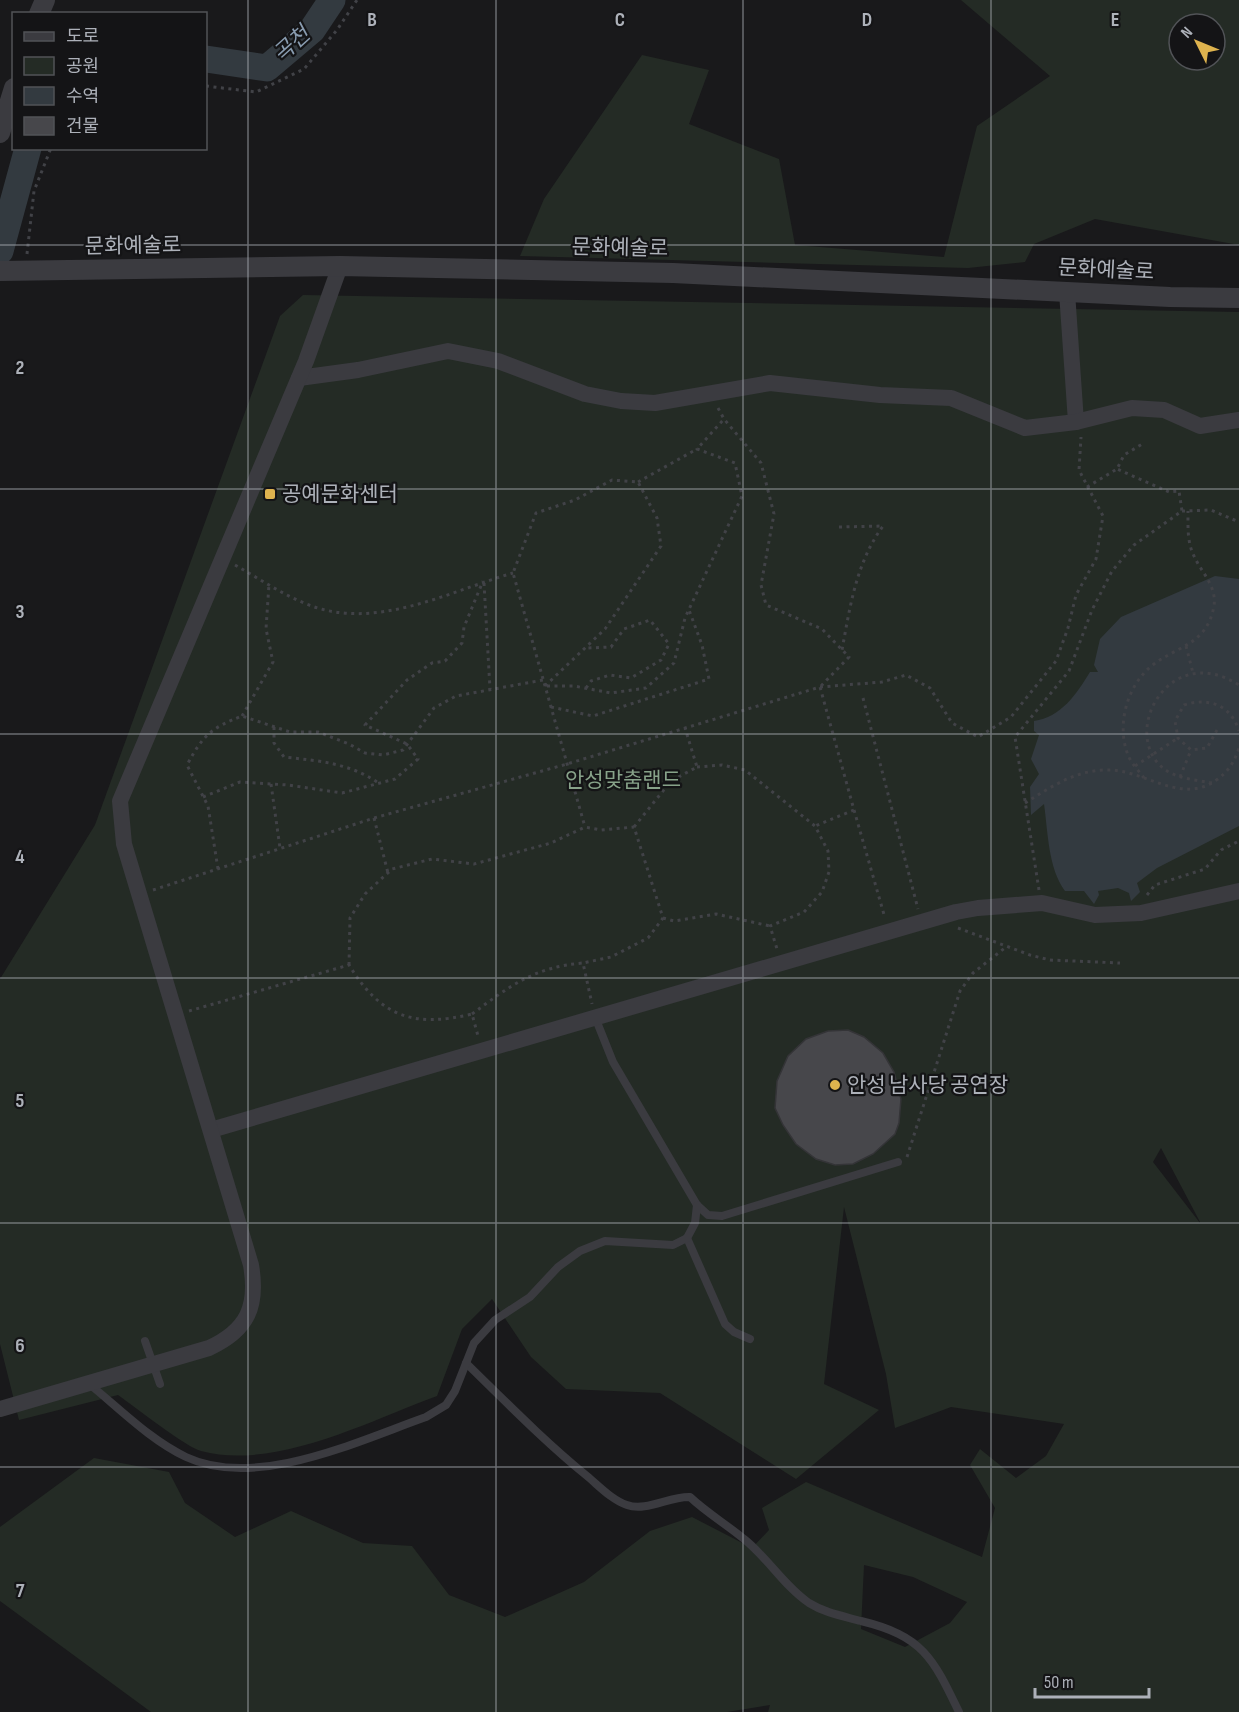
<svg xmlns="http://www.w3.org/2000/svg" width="1239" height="1712" viewBox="0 0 1239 1712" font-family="'Sofia Sans Condensed','Noto Sans KR',sans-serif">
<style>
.green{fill:#242b25;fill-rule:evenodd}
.water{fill:#333a40}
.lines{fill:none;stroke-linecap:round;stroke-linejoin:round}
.river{stroke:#333a40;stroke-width:27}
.building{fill:#47474b;stroke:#343437;stroke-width:1.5}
.path{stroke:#414247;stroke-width:3;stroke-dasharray:3 4.5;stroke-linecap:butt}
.service{stroke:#3b3b40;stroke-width:8}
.minor{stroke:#3b3b40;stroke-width:16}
.tertiary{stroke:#3b3b40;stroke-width:20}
.grid{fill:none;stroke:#adb1b9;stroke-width:1.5;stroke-opacity:0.55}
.poi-dot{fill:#deb34e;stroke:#141416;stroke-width:2}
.labels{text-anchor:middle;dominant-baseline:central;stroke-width:4.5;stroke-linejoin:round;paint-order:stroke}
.street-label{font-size:21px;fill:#adb1b9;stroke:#141416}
.poi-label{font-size:21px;fill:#adb1b9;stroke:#141416;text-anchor:start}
.park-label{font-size:21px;fill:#87a289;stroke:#141416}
.water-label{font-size:22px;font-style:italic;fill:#899cb0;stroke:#141416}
.grid-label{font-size:20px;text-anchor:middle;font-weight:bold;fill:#adb1b9;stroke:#141416;stroke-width:4.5;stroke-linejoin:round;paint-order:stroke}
</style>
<rect width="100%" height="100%" fill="#19191b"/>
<!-- green -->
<g class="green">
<path d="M961,0H1239V245L1095,219L1034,244L1025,262L968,268L520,256L544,199L642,55L709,70L689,124L779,159L795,245L944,257L977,126L1050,76ZM1179,24H1215V60H1179Z"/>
<path d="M303,295L1239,312V1712H768L770,1705L727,1712H151L0,1601V1527L94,1458L169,1472L185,1503L235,1537L291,1511L363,1543L412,1546L449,1595L505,1617L584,1582L650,1531L692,1517L752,1548L769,1530L762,1508L806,1482L982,1557L995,1508L970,1465L980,1449L1016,1478L1046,1456L1064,1424L951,1407L895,1428L886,1374L844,1207L824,1384L879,1410L796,1479L660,1393L566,1389L531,1357L492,1299L462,1329L437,1396C369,1421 274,1471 201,1451C186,1447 135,1407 118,1395L19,1420L0,1344V979L95,825L280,316ZM1161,1148L1200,1222V1223L1153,1162ZM864,1565L913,1577L967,1602L950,1623L905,1647L861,1629Z"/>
</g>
<!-- water -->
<path class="water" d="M1215,576L1239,579V826L1157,868L1137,883L1140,892L1131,901L1129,893L1118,888L1098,891L1099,895L1094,904L1084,891H1065C1048,868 1048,832 1044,804L1031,815L1030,787L1039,774L1031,759L1039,735L1034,731V721C1061,717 1076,695 1090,672H1098L1094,665L1100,639L1121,617Z"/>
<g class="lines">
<!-- river -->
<g class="river">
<polyline points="206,59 267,68 312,30 332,0"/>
<polyline points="0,251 28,148"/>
</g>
</g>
<!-- building -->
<polygon class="building" points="848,1030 864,1037 883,1053 894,1072 901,1099 899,1123 895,1134 873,1154 853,1164 835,1165 816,1159 796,1144 783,1125 775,1108 777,1081 788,1056 806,1039 828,1031"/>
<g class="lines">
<!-- path -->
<g class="path">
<polyline points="206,86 256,92 304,69 337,30 357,0"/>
<polyline points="27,254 34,191 51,148"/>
<polyline points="718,408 724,419 761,463 774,514 761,585 766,605 822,629 849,657 821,686"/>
<polyline points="638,482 697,449"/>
<polyline points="1087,487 1117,469 1124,455 1144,443"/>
<polyline points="1182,511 1211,510 1239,522"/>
<path d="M839,527L883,526C856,563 850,607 842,650"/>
<path d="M235,565C258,578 280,593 304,603C373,633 447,592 513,573"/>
<polyline points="484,583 490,689"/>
<polyline points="1186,646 1193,673"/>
<polyline points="545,686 605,629 661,546 657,518 638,482 612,480 575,500 536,513 513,573 585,827"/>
<polyline points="547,686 574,686 611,693 646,688 674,663 685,618 742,496 735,463 697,449 724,419"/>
<polyline points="820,687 882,682 906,675 930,688 952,723 978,737 1011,717 1056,661 1068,628 1076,595 1096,559 1103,516 1079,470 1081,437"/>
<polyline points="586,688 591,681 610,675 631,678 661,660 669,644 650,620 624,629 611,647 587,648"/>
<polyline points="863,698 918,909"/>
<polyline points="551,707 593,716 709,679 702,645 689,610"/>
<polyline points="242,716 273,662 266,629 269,584"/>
<path d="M274,727V743L284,757C320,761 350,763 380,784"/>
<path d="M1217,730L1207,748L1191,750L1178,738L1175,721L1184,705C1209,697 1231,705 1239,731"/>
<polyline points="1135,766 1178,738"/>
<polyline points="697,767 722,765 745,770 815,826 828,851 829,872 822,892 804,912 770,926 777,949"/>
<polyline points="1180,777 1191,750"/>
<path d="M1144,778C1139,771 1131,763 1128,755C1116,725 1127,684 1154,664C1180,645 1207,644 1214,606C1217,586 1201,572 1194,556C1187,542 1188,526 1188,511"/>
<path d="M1212,783C1197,780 1180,779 1167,771C1117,738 1167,639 1239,685"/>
<polyline points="271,784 280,848"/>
<polyline points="203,797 240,782 288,785 342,793 395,779 418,759 407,744 365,725 407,680 432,663 445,661 462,643 464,627 483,581"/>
<path d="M1025,803C1051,787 1074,771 1105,770C1143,768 1179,805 1215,781C1228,772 1234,763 1239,748"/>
<polyline points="854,810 885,918"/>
<polyline points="374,818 388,873"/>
<polyline points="634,827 671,781 697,767 685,728"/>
<path d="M218,869L208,806L187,765C203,735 211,728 242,716L290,732H318L349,744L365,753L383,755L403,750L434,708L456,696L543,680"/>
<polyline points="153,890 374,818 567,764 820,687 854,810 815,826"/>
<polyline points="1039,890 1015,737 1069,671 1092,610 1112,571 1134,545 1182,511 1179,491 1169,492 1117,469"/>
<polyline points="1147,895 1155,885 1205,869 1221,850 1239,841"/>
<polyline points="663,918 674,921 716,914 770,926"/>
<polyline points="958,928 1030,955 1050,960 1120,963"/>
<polyline points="349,965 350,918 365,894 392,869 432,859 474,864 551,843 585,827 601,830 634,827 663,918 648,938 611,957 583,963"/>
<path d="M189,1011L349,965C381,1017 413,1028 472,1014L478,1036"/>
<path d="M472,1014C510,986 534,967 583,963L592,1004"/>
<polyline points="907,1157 960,991 973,973 1006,947"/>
</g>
<!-- service -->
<g class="service">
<polyline points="595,1017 613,1062 697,1205 708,1215 722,1216 898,1162"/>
<polyline points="687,1238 725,1324 734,1332 750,1339"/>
<polyline points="145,1341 160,1384"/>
<path d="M466,1363C505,1401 544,1441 587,1476C599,1486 612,1500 627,1505C646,1512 670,1496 690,1497C707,1513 726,1524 744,1539C768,1558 784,1586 809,1603C825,1613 843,1616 861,1621C923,1636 933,1658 959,1712"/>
<path d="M88,1383C119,1408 150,1440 186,1457C256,1490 358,1441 426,1417L446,1405L455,1391L474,1343L495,1320L530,1297L558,1267L580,1251L605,1241L673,1245L687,1238L695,1223L697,1205"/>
</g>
<!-- minor -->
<g class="minor">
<polyline points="1067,292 1076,422"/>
<polyline points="299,378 358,370 448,351 498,361 585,394 621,401 655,403 770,383 880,395 951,398 1025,428 1076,422 1132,408 1164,410 1200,426 1239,420"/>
<polyline points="211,1130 956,912 978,908 1042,903 1095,915 1141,913 1239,891"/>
<path d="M0,1409L209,1348C248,1330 258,1306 251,1265L124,844L120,801L306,361L340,266"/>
</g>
<!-- tertiary -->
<g class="tertiary">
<polyline points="39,14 45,0"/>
<polyline points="0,133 14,88"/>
<polyline points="0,271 340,266 673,273 1170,297 1239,298"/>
</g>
</g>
<!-- grid -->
<path class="grid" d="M248,0V1712M496,0V1712M743,0V1712M991,0V1712M0,245H1239M0,489H1239M0,734H1239M0,978H1239M0,1223H1239M0,1467H1239"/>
<!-- markers -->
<g class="poi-dot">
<rect x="264" y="488" width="12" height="12" rx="3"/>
<circle cx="835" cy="1085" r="6"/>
</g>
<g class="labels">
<!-- street labels -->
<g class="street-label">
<text transform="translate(133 246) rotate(-1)">문화예술로</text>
<text transform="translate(620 248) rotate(1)">문화예술로</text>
<text transform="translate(1106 270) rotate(3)">문화예술로</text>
</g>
<!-- poi labels -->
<g class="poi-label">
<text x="282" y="494">공예문화센터</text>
<text x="847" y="1085">안성 남사당 공연장</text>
</g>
<!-- park labels -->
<g class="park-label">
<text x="623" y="780">안성맞춤랜드</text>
</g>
<!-- water labels -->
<g class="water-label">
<text transform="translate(292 45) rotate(-42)">곡천</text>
</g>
</g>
<g class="grid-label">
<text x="372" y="26">B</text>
<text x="620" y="26">C</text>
<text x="867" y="26">D</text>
<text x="1115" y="26">E</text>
<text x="20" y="374">2</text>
<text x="20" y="618">3</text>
<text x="20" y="863">4</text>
<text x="20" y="1107">5</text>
<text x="20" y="1352">6</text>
<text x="20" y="1597">7</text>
</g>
<!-- legend -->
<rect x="12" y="12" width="195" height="138" fill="#141416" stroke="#515357" stroke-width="1.5"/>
<rect x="24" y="32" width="30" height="9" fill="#3b3b40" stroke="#515357" stroke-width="1.5"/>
<text x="66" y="42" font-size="18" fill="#adb1b9">도로</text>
<rect x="24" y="57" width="30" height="18" fill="#242b25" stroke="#515357" stroke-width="1.5"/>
<text x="66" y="72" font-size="18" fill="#adb1b9">공원</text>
<rect x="24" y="87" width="30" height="18" fill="#333a40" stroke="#515357" stroke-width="1.5"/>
<text x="66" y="102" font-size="18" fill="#adb1b9">수역</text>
<rect x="24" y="117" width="30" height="18" fill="#47474b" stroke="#515357" stroke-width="1.5"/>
<text x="66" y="132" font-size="18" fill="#adb1b9">건물</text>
<!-- north arrow -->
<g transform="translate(1197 42) rotate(313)"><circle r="28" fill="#141416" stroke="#515357" stroke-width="1.5"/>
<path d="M0-4.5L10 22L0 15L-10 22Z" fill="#deb34e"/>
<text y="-9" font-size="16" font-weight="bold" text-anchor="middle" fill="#adb1b9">N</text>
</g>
<!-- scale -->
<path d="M1035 1688v9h114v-9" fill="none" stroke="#adb1b9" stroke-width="3"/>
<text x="1044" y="1688" font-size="18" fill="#adb1b9" stroke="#141416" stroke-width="4.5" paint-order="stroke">50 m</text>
</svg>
